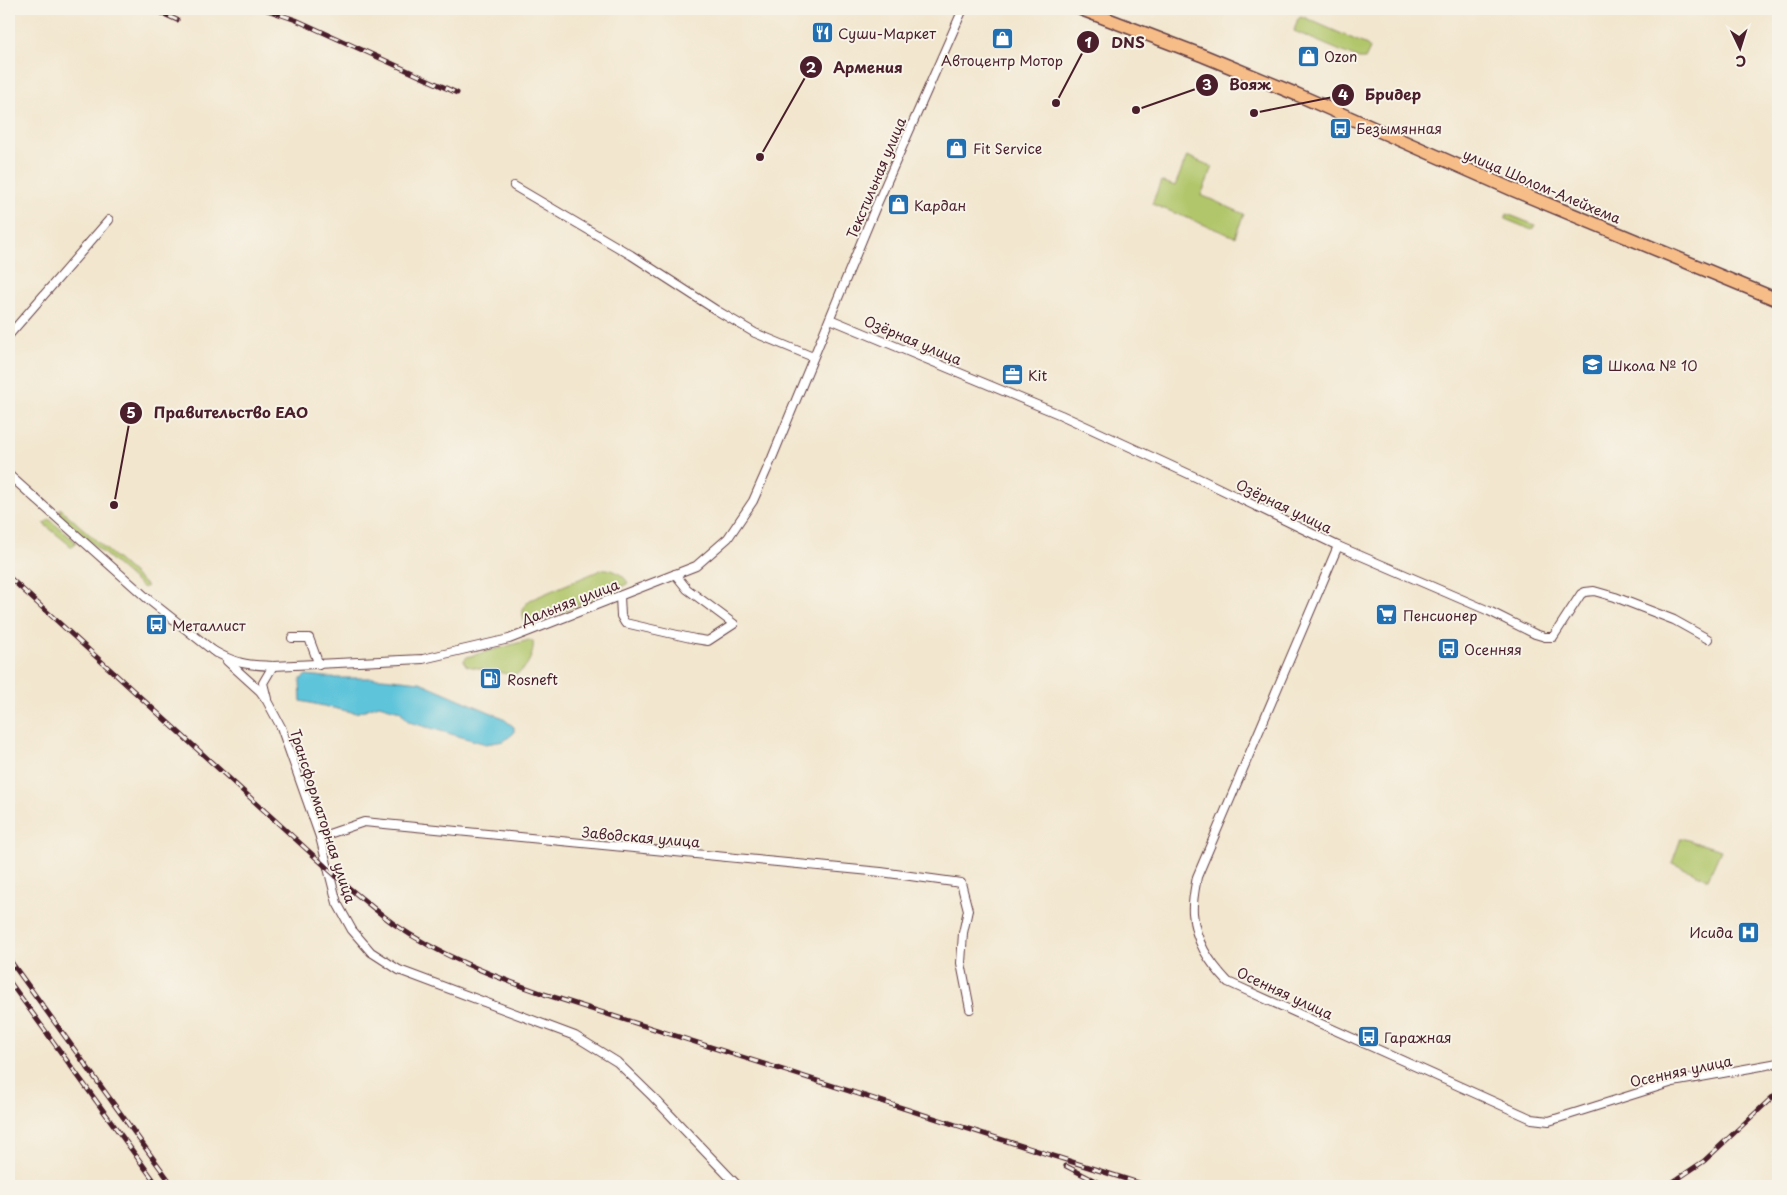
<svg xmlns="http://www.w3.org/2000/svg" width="1787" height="1195" viewBox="0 0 1787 1195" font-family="'Playpen Sans',sans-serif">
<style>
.green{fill:#b1c66b;stroke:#7e724b}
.water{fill:#5dc4da;stroke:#547282}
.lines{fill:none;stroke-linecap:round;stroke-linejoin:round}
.street-casing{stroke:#633d43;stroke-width:10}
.primary-casing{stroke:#633d43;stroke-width:15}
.street{stroke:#fff;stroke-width:8}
.primary{stroke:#f7bd88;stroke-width:12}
.rail-casing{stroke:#4a1f2b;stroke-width:5}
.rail{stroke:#f7f3e8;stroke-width:3;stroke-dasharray:9;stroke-linecap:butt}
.labels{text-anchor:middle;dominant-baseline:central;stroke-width:4;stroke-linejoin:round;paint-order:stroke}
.poi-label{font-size:14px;fill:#4a1f2b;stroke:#f7f3e8;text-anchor:start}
.street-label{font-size:14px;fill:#4a1f2b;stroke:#f7f3e8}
.leader{fill:none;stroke:#4a1f2b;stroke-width:2}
.callout-dot{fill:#4a1f2b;stroke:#f7f3e8;stroke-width:2}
.mark-label{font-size:15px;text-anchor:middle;font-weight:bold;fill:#fff}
.callout-label{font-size:15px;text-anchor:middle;font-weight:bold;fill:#4a1f2b;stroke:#f7f3e8;stroke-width:4;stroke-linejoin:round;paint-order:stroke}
</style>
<rect width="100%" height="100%" fill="#f7f3e8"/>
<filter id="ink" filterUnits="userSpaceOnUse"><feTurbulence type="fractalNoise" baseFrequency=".02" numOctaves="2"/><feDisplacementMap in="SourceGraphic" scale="10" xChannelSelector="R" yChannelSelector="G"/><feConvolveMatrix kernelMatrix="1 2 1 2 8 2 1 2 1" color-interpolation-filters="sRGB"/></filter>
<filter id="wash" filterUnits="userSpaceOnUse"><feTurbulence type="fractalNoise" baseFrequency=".0096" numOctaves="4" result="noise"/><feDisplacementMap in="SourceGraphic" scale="20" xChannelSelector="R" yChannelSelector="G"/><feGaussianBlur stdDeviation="1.12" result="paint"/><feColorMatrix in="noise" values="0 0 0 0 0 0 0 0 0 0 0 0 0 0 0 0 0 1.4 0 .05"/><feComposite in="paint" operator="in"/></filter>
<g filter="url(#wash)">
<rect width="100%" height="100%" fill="#f2e6ce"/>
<!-- green -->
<g class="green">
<polygon points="1301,16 1367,45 1370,49 1365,59 1359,59 1294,31 1298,18"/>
<polygon points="1187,156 1213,167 1201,195 1244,214 1235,237 1152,204 1161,181 1175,186"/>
<polygon points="1507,214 1535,225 1532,230 1505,219"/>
<polygon points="60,508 147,586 143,588 60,515"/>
<polygon points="49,519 76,542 72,547 44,524"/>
<path d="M603,569C612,568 624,575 628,583L625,585L526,627C522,615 520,609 530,600Z"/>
<path d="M529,640L533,642C535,654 525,673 513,675L467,666L465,664L464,660L467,657Z"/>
<polygon points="1681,838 1721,850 1708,879 1672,863"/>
</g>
<!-- water -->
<polygon class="water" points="306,675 336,678 382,678 420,682 501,717 514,727 514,733 504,741 486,744 409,722 400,711 379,705 356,713 301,701 300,680"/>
</g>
<g filter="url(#ink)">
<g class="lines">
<defs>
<g id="street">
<polyline points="514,186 631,255 716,310 755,333 813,357"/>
<polyline points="830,319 1061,415 1204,481 1338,546 1489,611 1535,634 1545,637 1553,637 1581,594 1585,592 1594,591 1615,597 1674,620 1708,639"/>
<polyline points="9,335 109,220"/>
<polyline points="9,475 149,600 216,653"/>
<path d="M1338,546L1197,877C1195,888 1192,901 1193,913C1195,941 1209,962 1228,982L1532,1119L1549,1121L1673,1082L1778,1063"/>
<polyline points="620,596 621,616 625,623 695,639 708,641 734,624 687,589 675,574"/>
<polyline points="292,638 309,638 319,665"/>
<path d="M212,650C236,664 246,665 273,666L423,659L509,639L696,566L728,538L753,501L772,458L874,211L963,9"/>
<polyline points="227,661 260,691 267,701 281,727 320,837 337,903 352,930 371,952 399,970 575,1036 617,1062 653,1097 738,1186"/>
<polyline points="267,699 263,683 273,666"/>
<polyline points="320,837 364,822 881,872 961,883 968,910 963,933 961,963 970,1009"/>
</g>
<polyline id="primary" points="1081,9 1204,56 1296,94 1511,189 1778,300"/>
</defs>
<!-- street casing -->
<use href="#street" class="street-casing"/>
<!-- primary casing -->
<use href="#primary" class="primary-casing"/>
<!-- street -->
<use href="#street" class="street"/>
<!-- primary -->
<use href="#primary" class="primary"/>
<defs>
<g id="rail">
<polyline points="153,9 177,20"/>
<polyline points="264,9 296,20 457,93"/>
<path d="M9,577L349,888C364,900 379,913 394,924C439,955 492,976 544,994L1148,1186"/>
<polyline points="9,959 173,1186"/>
<polyline points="9,981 158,1186"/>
<polyline points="1066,1166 1105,1186"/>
<polyline points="1667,1186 1704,1161 1778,1092"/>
</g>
</defs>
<!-- rail casing -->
<use href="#rail" class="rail-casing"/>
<!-- rail -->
<use href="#rail" class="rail"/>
</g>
</g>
<!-- icons -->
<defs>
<symbol id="restaurant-square" viewBox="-11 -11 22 22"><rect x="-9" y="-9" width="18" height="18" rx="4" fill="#1f6fb2" stroke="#f7f3e8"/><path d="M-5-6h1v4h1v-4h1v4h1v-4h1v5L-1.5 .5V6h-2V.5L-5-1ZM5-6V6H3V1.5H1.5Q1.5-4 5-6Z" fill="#fff"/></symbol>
<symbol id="shop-square" viewBox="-11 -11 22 22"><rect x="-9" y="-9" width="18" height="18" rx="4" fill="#1f6fb2" stroke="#f7f3e8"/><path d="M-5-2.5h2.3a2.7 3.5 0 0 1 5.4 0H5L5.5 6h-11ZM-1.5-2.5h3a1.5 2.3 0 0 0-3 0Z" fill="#fff"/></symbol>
<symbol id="bus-square" viewBox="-11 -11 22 22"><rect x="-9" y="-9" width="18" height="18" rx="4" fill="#1f6fb2" stroke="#f7f3e8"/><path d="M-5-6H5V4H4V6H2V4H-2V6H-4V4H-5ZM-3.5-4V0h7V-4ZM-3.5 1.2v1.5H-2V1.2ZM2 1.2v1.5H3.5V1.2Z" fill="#fff"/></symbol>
<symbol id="school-square" viewBox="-11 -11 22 22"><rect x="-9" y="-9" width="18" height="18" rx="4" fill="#1f6fb2" stroke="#f7f3e8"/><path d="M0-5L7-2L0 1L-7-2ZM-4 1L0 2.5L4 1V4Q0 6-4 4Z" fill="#fff"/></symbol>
<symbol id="office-square" viewBox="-11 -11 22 22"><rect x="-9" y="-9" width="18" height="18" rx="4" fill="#1f6fb2" stroke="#f7f3e8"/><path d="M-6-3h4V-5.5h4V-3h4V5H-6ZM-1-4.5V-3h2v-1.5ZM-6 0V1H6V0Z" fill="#fff"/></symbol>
<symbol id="supermarket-square" viewBox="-11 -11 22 22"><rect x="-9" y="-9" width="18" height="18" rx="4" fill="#1f6fb2" stroke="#f7f3e8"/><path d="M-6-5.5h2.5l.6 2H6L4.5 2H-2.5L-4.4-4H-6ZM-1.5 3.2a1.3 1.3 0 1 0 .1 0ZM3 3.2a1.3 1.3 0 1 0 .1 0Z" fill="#fff"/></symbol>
<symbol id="fuel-square" viewBox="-11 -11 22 22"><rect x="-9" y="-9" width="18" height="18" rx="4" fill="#1f6fb2" stroke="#f7f3e8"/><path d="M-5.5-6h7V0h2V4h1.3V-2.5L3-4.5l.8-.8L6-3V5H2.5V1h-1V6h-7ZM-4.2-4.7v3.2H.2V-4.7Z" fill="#fff"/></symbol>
<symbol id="hospital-square" viewBox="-11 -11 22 22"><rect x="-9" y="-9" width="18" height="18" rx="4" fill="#1f6fb2" stroke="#f7f3e8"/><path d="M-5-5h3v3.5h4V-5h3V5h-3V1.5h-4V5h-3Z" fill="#fff"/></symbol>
</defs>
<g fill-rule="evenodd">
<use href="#restaurant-square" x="810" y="20" width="25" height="25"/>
<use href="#shop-square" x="990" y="26" width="25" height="25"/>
<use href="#shop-square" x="1296" y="44" width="25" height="25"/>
<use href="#bus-square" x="1328" y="116" width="25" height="25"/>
<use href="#shop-square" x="944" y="136" width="25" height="25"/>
<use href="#shop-square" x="886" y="192" width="25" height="25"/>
<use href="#school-square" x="1580" y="352" width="25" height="25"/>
<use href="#office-square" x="1000" y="362" width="25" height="25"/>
<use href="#supermarket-square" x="1374" y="602" width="25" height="25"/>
<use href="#bus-square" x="144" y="612" width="25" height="25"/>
<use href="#bus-square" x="1436" y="636" width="25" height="25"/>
<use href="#fuel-square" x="478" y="666" width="25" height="25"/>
<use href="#hospital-square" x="1736" y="920" width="25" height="25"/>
<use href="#bus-square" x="1356" y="1024" width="25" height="25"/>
</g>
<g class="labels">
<!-- poi labels -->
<g class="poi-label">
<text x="838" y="33">Суши-Маркет</text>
<text x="1324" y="56">Ozon</text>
<text x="1002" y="60" text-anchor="middle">Автоцентр Мотор</text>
<text x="1356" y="128">Безымянная</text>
<text x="973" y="148">Fit Service</text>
<text x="914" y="205">Кардан</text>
<text x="1608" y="365">Школа № 10</text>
<text x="1028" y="375">Kit</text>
<text x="1403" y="615">Пенсионер</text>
<text x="172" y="625">Металлист</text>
<text x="1464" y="649">Осенняя</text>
<text x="507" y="679">Rosneft</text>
<text x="1733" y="932" text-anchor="end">Исида</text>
<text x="1384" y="1037">Гаражная</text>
</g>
<!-- street labels -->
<g class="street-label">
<text transform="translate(876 178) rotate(-67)">Текстильная улица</text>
<text transform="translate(1542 186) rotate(23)">улица Шолом-Алейхема</text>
<text transform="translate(913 340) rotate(23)">Озёрная улица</text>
<text transform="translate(1284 506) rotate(26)">Озёрная улица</text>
<text transform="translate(570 602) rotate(-21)">Дальняя улица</text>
<text transform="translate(323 816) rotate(72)">Трансформаторная улица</text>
<text transform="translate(641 837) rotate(5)">Заводская улица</text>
<text transform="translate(1285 993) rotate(25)">Осенняя улица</text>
<text transform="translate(1681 1071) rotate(-12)">Осенняя улица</text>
</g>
</g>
<!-- callouts -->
<path class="leader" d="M1056 103L1088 42M760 157L811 67M1136 110L1207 85M1254 113L1343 95M114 505L131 413"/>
<g class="callout-dot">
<circle cx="1056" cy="103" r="5"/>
<circle cx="760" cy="157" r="5"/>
<circle cx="1136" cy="110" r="5"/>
<circle cx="1254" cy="113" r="5"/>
<circle cx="114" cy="505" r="5"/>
<circle cx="1088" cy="42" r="12"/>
<circle cx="811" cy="67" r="12"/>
<circle cx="1207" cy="85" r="12"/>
<circle cx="1343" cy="95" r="12"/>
<circle cx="131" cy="413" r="12"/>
</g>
<g class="mark-label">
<text x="1088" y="48">1</text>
<text x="811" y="73">2</text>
<text x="1207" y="90">3</text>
<text x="1343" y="100">4</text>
<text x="131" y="418">5</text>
</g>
<g class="callout-label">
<text x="1128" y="48">DNS</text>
<text x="868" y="73">Армения</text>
<text x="1250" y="90">Вояж</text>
<text x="1393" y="100">Бридер</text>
<text x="231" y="418">Правительство ЕАО</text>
</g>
<!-- margin -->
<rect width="1787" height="1195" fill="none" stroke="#f7f3e8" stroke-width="30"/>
<!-- north arrow -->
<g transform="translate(1740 48) rotate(176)" stroke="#f7f3e8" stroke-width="4" paint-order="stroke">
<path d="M0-4L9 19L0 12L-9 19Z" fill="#4a1f2b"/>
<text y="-8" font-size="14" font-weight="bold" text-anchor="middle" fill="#4a1f2b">С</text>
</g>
</svg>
